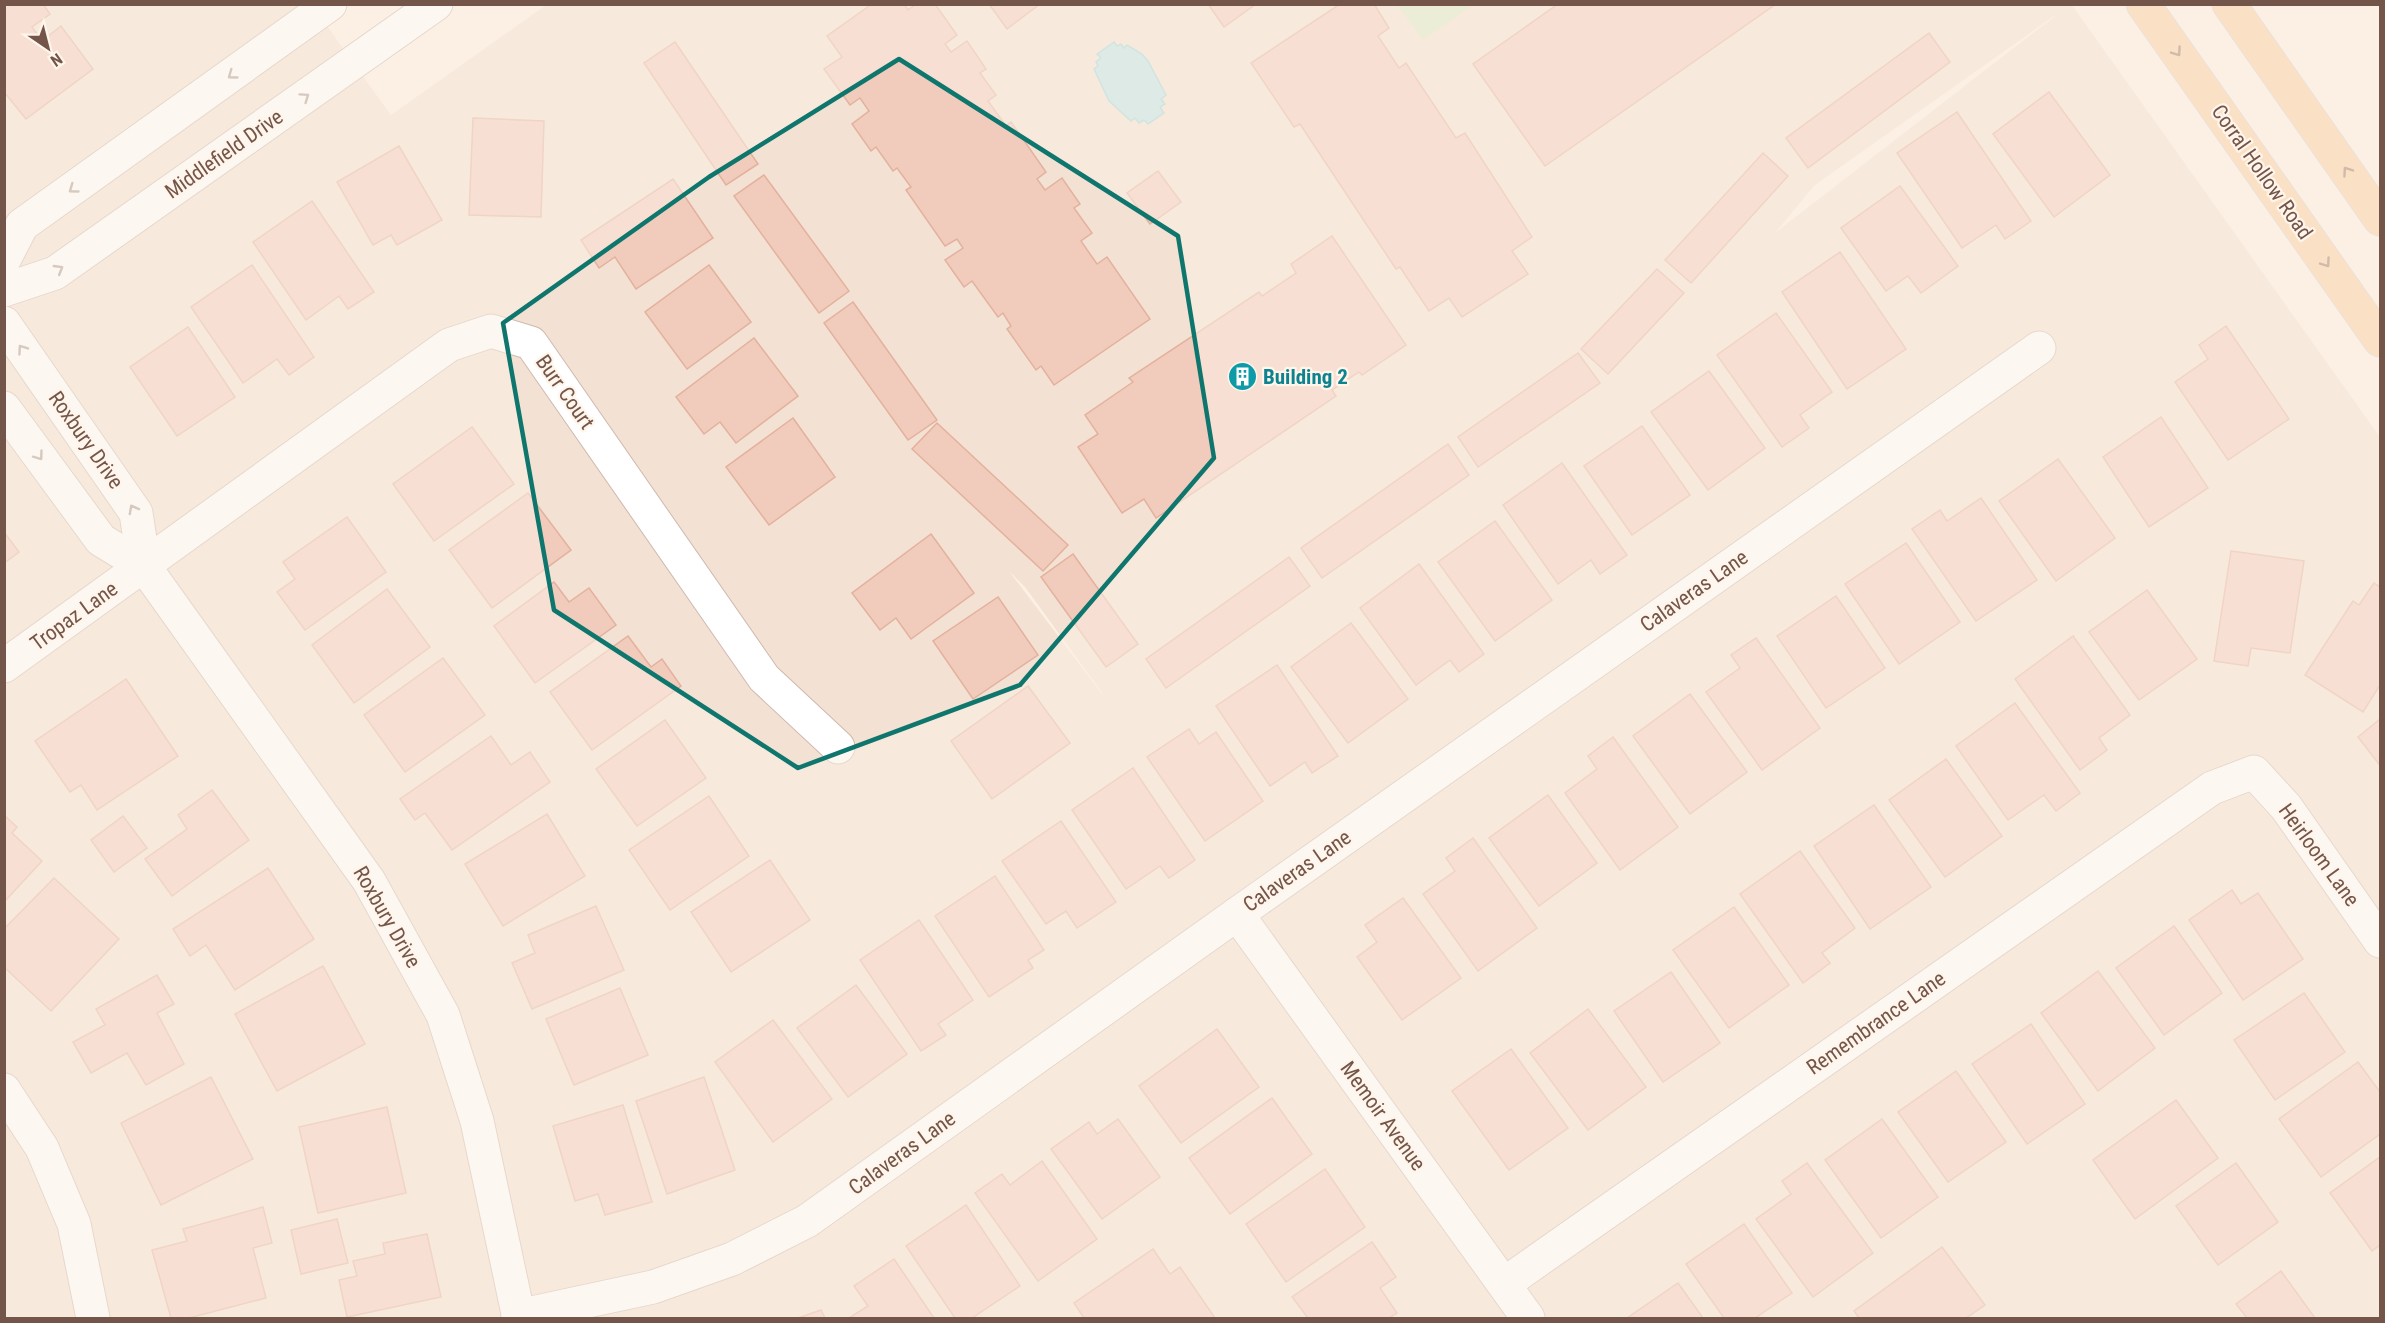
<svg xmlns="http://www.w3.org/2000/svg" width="2385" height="1323" viewBox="0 0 2385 1323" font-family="'Roboto Condensed',sans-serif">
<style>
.residential{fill:#f3e1d3;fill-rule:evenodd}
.green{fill:#d7e9c3}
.water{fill:#b9e3e5;stroke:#a0d4d7;stroke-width:1.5}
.building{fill:#f1ccbd;stroke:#e3b19d;stroke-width:1.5}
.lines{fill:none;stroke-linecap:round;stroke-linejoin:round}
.minor-casing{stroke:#cfb9ae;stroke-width:35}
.primary-casing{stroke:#d8cfcc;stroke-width:35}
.minor{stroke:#fff;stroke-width:33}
.primary{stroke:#f9ce9e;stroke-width:33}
.oneway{stroke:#9c7963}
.oneway2{stroke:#ac9992}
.marked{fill:none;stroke:#0f766e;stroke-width:4.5;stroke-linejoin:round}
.labels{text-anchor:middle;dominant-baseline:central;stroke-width:4.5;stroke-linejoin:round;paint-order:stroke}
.street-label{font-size:21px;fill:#74554a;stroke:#fff5eb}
.culture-label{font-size:21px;font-weight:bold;fill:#0d838f;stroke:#fff5eb;text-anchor:start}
</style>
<rect width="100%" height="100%" fill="#fcf0e5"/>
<!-- residential -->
<path class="residential" d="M5,5H312L391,115L546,5H2072L2380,437V1318H5ZM2054,16H2055L1776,232L1815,185ZM1009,571L1025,587L1103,694H1102Z"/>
<!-- green -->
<polygon class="green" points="1397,5 1473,5 1423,40"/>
<!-- water -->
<polygon class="water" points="1114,42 1117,46 1121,44 1124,48 1127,45 1142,54 1148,61 1166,95 1161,99 1165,104 1160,107 1164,113 1148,124 1144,120 1139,123 1135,118 1131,121 1109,101 1094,69 1098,66 1096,62 1101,58 1097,54"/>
<!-- building -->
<g class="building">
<polygon points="4,4 43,4 50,14 32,27 42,41 61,26 93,69 26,119 4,92"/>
<polygon points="872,4 904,4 908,10 916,4 935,4 957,35 945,44 951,52 967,41 986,69 980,73 996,95 988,101 1006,126 1011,122 1046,172 1037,179 1045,190 1062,178 1080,204 1074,208 1092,233 1081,241 1097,264 1107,257 1150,319 1054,385 1041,366 1036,370 1007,329 1011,326 1003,313 998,317 972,281 964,287 945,260 963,248 957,239 945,246 906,190 911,187 897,168 893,171 876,147 871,151 852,124 869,111 860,98 850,105 824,69 842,57 827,36"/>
<polygon points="989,4 1040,4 1007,29"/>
<polygon points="1208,4 1256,4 1224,27"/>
<polygon points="1340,4 1374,4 1389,28 1378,36 1399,68 1406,63 1456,138 1465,133 1532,237 1512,251 1528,274 1462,317 1449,298 1429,311 1400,267 1396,269 1300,124 1294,127 1251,63"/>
<polygon points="1558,4 1776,4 1545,166 1473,64"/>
<polygon points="1929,33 1950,62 1808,168 1786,138"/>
<polygon points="675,42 758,164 726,185 644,63"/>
<polygon points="2049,92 2110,175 2054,217 1993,134"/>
<polygon points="1957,112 2031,221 2005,239 1996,225 1962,248 1897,153"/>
<polygon points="473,118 544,121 541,217 469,215"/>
<polygon points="399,146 442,220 397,245 391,235 373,245 337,182"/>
<polygon points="1763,153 1788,176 1691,283 1665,260"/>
<polygon points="1158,171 1181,202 1150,224 1127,193"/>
<polygon points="764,175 849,291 819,313 734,196"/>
<polygon points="673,179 713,238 636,289 615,257 599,268 581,240"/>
<polygon points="1900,186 1958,266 1921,293 1908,276 1886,291 1841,228"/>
<polygon points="312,201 374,292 348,309 339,296 306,320 253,242"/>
<polygon points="1332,236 1406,345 1362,375 1359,372 1332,390 1336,396 1156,518 1144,499 1122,513 1078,447 1098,434 1085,415 1133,382 1129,378 1259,292 1262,296 1296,273 1291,264"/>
<polygon points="1840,252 1906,349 1847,389 1782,292"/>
<polygon points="252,265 314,357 289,375 277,359 243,383 191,307"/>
<polygon points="709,265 751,322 687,369 645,312"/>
<polygon points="1657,269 1684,293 1608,374 1581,349"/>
<polygon points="853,302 937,420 908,440 824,323"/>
<polygon points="1776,313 1832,392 1800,415 1809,428 1782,447 1717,355"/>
<polygon points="2226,326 2289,419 2228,460 2175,382 2208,359 2199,345"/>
<polygon points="188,327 235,397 177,436 130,367"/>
<polygon points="754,338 798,396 736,443 720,422 704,434 676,397"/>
<polygon points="1578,353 1600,383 1478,467 1458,437"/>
<polygon points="1709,371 1765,448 1708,490 1651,412"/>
<polygon points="2161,417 2208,488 2149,527 2103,457"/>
<polygon points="793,418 835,477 769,525 726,467"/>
<polygon points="937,423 1068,545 1043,571 912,449"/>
<polygon points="1642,426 1690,495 1632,535 1584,466"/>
<polygon points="472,427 514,484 434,541 393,484"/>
<polygon points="1448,444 1469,475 1322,578 1301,548"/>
<polygon points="2058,459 2115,538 2056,581 1999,501"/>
<polygon points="1562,463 1627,555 1600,574 1591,560 1558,584 1503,505"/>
<polygon points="528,493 571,550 492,608 449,550"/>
<polygon points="1981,498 2037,580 1976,621 1912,529 1940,510 1947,521"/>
<polygon points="347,517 386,572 305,630 277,592 295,579 283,562"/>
<polygon points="1495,521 1552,600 1495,641 1438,562"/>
<polygon points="4,532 19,552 4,563"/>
<polygon points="931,534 974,593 911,639 896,618 880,630 852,593"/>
<polygon points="1906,543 1960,622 1899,664 1845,584"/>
<polygon points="2231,551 2304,561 2290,653 2251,648 2248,666 2214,661"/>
<polygon points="1073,554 1138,644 1106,667 1041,577"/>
<polygon points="1289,557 1310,586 1166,688 1146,659"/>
<polygon points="1419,564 1484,654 1459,672 1450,660 1416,685 1360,608"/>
<polygon points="554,582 569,602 589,588 616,625 535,683 494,626"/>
<polygon points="2374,583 2380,587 2380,685 2363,712 2305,675 2353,601 2359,605"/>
<polygon points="387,589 430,647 354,703 312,645"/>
<polygon points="2147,590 2197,659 2139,700 2089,632"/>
<polygon points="1836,596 1885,668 1826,708 1777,636"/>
<polygon points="998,597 1038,655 973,699 933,641"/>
<polygon points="1351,623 1408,699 1348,743 1291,667"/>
<polygon points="628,636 651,667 662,659 681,686 592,750 550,692"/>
<polygon points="2073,636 2130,715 2099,738 2107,750 2080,770 2015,679"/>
<polygon points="1756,638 1820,728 1762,770 1706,692 1740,668 1731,655"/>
<polygon points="443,658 485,715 405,772 364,715"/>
<polygon points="1277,665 1338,756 1312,773 1305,762 1270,786 1216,706"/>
<polygon points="126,679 178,756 97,810 81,785 70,792 35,741"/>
<polygon points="1028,686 1070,743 992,799 951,741"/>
<polygon points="1690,694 1747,772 1690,814 1633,736"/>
<polygon points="2015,703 2080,793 2056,811 2044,795 2008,820 1956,746"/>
<polygon points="2380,719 2380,763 2379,764 2358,737"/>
<polygon points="665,720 706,778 637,826 596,769"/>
<polygon points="1189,729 1199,744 1216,732 1263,801 1205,841 1147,757"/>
<polygon points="491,736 511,765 530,752 550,782 452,850 425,813 415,820 400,799"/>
<polygon points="1613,737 1678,827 1620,870 1565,793 1597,769 1588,756"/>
<polygon points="1946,759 2002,836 1945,877 1889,800"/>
<polygon points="1133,768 1195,860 1169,878 1160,866 1126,889 1072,810"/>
<polygon points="212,790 249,840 172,896 145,859 187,829 178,815"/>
<polygon points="1548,795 1597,863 1539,906 1489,838"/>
<polygon points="709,796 749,856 670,910 629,850"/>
<polygon points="1874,805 1931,887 1870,929 1814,846"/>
<polygon points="547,814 585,876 503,926 465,864"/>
<polygon points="4,815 17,827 12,833 42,861 4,902"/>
<polygon points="123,816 147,848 114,872 91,840"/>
<polygon points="1061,821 1116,902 1077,928 1066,911 1046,924 1002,861"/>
<polygon points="1473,838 1537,928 1478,971 1423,894 1455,871 1446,858"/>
<polygon points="1800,851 1855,928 1822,953 1830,963 1803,983 1740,894"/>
<polygon points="770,860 810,920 731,972 691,912"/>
<polygon points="268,868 314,939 235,990 206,945 190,956 173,929"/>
<polygon points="995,876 1044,950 1028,960 1033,968 989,997 935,916"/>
<polygon points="54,878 119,939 51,1011 4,967 4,929"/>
<polygon points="2232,890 2241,904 2258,893 2303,959 2243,1000 2189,920"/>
<polygon points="1403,898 1461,978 1402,1020 1357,957 1377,942 1365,925"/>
<polygon points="596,906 624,970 532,1009 512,963 535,953 528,935"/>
<polygon points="1734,907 1789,985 1729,1028 1673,950"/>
<polygon points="919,920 973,1000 938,1024 946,1035 921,1051 860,960"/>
<polygon points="2174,926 2222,993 2164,1035 2116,968"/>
<polygon points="323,966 365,1044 277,1091 235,1014"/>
<polygon points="2098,971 2155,1048 2098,1091 2041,1013"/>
<polygon points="1671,972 1720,1043 1663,1082 1614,1011"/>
<polygon points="157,975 174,1004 157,1013 184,1064 146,1085 127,1053 91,1073 73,1042 105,1025 96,1009"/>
<polygon points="856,985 907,1054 848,1097 797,1028"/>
<polygon points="620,988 648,1055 574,1085 546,1019"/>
<polygon points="2304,993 2345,1052 2275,1100 2234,1040"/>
<polygon points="1588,1009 1646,1087 1588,1130 1530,1053"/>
<polygon points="773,1020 832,1099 773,1142 715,1062"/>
<polygon points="2031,1024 2085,1104 2027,1144 1972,1064"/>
<polygon points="1217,1029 1259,1087 1181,1143 1139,1086"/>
<polygon points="1511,1049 1568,1128 1509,1170 1452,1091"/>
<polygon points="2358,1062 2380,1092 2380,1134 2321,1177 2279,1119"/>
<polygon points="1956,1071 2006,1142 1948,1182 1898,1112"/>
<polygon points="211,1077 253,1159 161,1205 121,1123"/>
<polygon points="704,1077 735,1170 667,1194 636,1101"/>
<polygon points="1272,1098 1312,1154 1230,1214 1189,1158"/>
<polygon points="2176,1100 2218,1158 2135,1219 2093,1160"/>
<polygon points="623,1105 652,1202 605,1215 598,1194 575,1201 553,1126"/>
<polygon points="387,1107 406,1193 318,1213 299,1127"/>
<polygon points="1118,1119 1160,1177 1102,1219 1051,1149 1089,1122 1097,1134"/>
<polygon points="1882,1119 1938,1197 1881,1238 1825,1160"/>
<polygon points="2380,1157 2380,1245 2372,1251 2330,1193"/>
<polygon points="1042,1161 1097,1239 1038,1281 975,1193 1002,1174 1010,1185"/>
<polygon points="1807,1163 1873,1253 1813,1297 1756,1219 1791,1194 1782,1181"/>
<polygon points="2236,1163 2278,1222 2218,1265 2176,1206"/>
<polygon points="1325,1169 1365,1227 1286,1282 1246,1224"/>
<polygon points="966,1205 1020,1286 972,1318 955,1318 906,1246"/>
<polygon points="263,1207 272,1243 253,1248 266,1298 189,1318 171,1318 152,1250 187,1241 183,1229"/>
<polygon points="337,1219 348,1263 301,1274 291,1230"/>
<polygon points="1744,1224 1792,1293 1755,1318 1724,1318 1686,1264"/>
<polygon points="427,1234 441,1297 347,1317 339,1280 357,1276 353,1261 385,1254 383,1243"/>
<polygon points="1372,1242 1396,1277 1380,1288 1397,1313 1389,1318 1308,1318 1292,1297"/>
<polygon points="1942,1247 1985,1305 1966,1318 1859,1318 1854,1311"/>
<polygon points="1153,1249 1170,1274 1180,1267 1215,1318 1084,1318 1074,1303"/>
<polygon points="894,1259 934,1318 849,1318 868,1306 854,1286"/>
<polygon points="2281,1271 2315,1318 2247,1318 2236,1304"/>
<polygon points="1678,1283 1703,1318 1627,1318"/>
<polygon points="821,1310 825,1318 798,1318"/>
</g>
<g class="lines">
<defs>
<g id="minor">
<polyline points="4,260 22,225 330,4"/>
<polyline points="4,290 55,273 436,4"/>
<polyline points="4,323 136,513 144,566"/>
<polyline points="4,408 101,540 144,566 369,881 443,1015 477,1121 519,1318"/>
<polyline points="4,666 449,345 491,331 531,343 764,678 838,747"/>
<polyline points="1237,914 1528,1318"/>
<polyline points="4,1090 42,1148 74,1224 93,1318"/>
<polyline points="1504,1284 2212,788 2254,772 2286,807 2380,941"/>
<polyline points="518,1316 653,1287 732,1259 807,1221 1237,914 2039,348"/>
</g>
<g id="primary">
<polyline points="2143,4 2380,340"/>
<polyline points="2229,4 2380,219"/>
</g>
</defs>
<!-- minor casing -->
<use href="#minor" class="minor-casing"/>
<!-- primary casing -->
<use href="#primary" class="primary-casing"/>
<!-- minor -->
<use href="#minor" class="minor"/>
<!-- primary -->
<use href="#primary" class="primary"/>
</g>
<!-- one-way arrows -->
<defs><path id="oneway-chevron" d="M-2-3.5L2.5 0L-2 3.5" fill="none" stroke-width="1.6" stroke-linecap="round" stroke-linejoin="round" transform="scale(1.5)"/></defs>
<g class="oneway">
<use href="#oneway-chevron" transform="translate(2177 52) rotate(55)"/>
<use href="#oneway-chevron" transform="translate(2347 171) rotate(-125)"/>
<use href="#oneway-chevron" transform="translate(2326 263) rotate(55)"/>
</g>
<g class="oneway2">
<use href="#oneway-chevron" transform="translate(232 75) rotate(144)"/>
<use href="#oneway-chevron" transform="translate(305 97) rotate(-35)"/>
<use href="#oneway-chevron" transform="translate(73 189) rotate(144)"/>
<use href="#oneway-chevron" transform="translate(59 269) rotate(-31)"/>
<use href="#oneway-chevron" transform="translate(22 349) rotate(-125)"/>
<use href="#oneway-chevron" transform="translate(39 456) rotate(54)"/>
<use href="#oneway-chevron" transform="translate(133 509) rotate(-118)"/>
</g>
<!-- marked area -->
<path d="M0 0H2385V1323H0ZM899,59L1178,236L1214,458L1020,685L798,768L554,610L503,323L709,177Z" fill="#fcf0e5" fill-opacity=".55" fill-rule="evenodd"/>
<path class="marked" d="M899,59L1178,236L1214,458L1020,685L798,768L554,610L503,323L709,177Z"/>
<!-- icons -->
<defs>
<symbol id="building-disc" viewBox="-11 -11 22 22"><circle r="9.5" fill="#0f9aa8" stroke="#fff5eb"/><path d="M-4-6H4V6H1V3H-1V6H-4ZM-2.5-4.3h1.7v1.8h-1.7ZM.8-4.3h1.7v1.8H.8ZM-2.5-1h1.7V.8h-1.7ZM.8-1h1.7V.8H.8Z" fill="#fff"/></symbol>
</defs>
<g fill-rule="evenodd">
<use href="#building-disc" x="1226" y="360" width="33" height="33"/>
</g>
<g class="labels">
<!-- street labels -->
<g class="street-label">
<text transform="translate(224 154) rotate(-35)">Middlefield Drive</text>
<text transform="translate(2262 172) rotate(55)">Corral Hollow Road</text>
<text transform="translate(565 392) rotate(55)">Burr Court</text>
<text transform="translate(86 440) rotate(55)">Roxbury Drive</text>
<text transform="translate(1694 591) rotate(-35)">Calaveras Lane</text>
<text transform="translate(74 616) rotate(-36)">Tropaz Lane</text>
<text transform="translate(2319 855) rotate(54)">Heirloom Lane</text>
<text transform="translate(1297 871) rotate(-35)">Calaveras Lane</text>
<text transform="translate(387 917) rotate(60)">Roxbury Drive</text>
<text transform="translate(1876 1023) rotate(-35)">Remembrance Lane</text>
<text transform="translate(1383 1116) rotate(54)">Memoir Avenue</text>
<text transform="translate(902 1153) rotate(-36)">Calaveras Lane</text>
</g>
<!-- culture labels -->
<g class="culture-label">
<text x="1263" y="377">Building 2</text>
</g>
</g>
<!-- border -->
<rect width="2385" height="1323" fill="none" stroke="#74554a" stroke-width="12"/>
<!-- north arrow -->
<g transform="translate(48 48) rotate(145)" stroke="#fff5eb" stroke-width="4.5" paint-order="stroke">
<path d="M0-4.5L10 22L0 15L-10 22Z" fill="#74554a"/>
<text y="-9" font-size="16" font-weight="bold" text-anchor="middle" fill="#74554a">N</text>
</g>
</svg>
